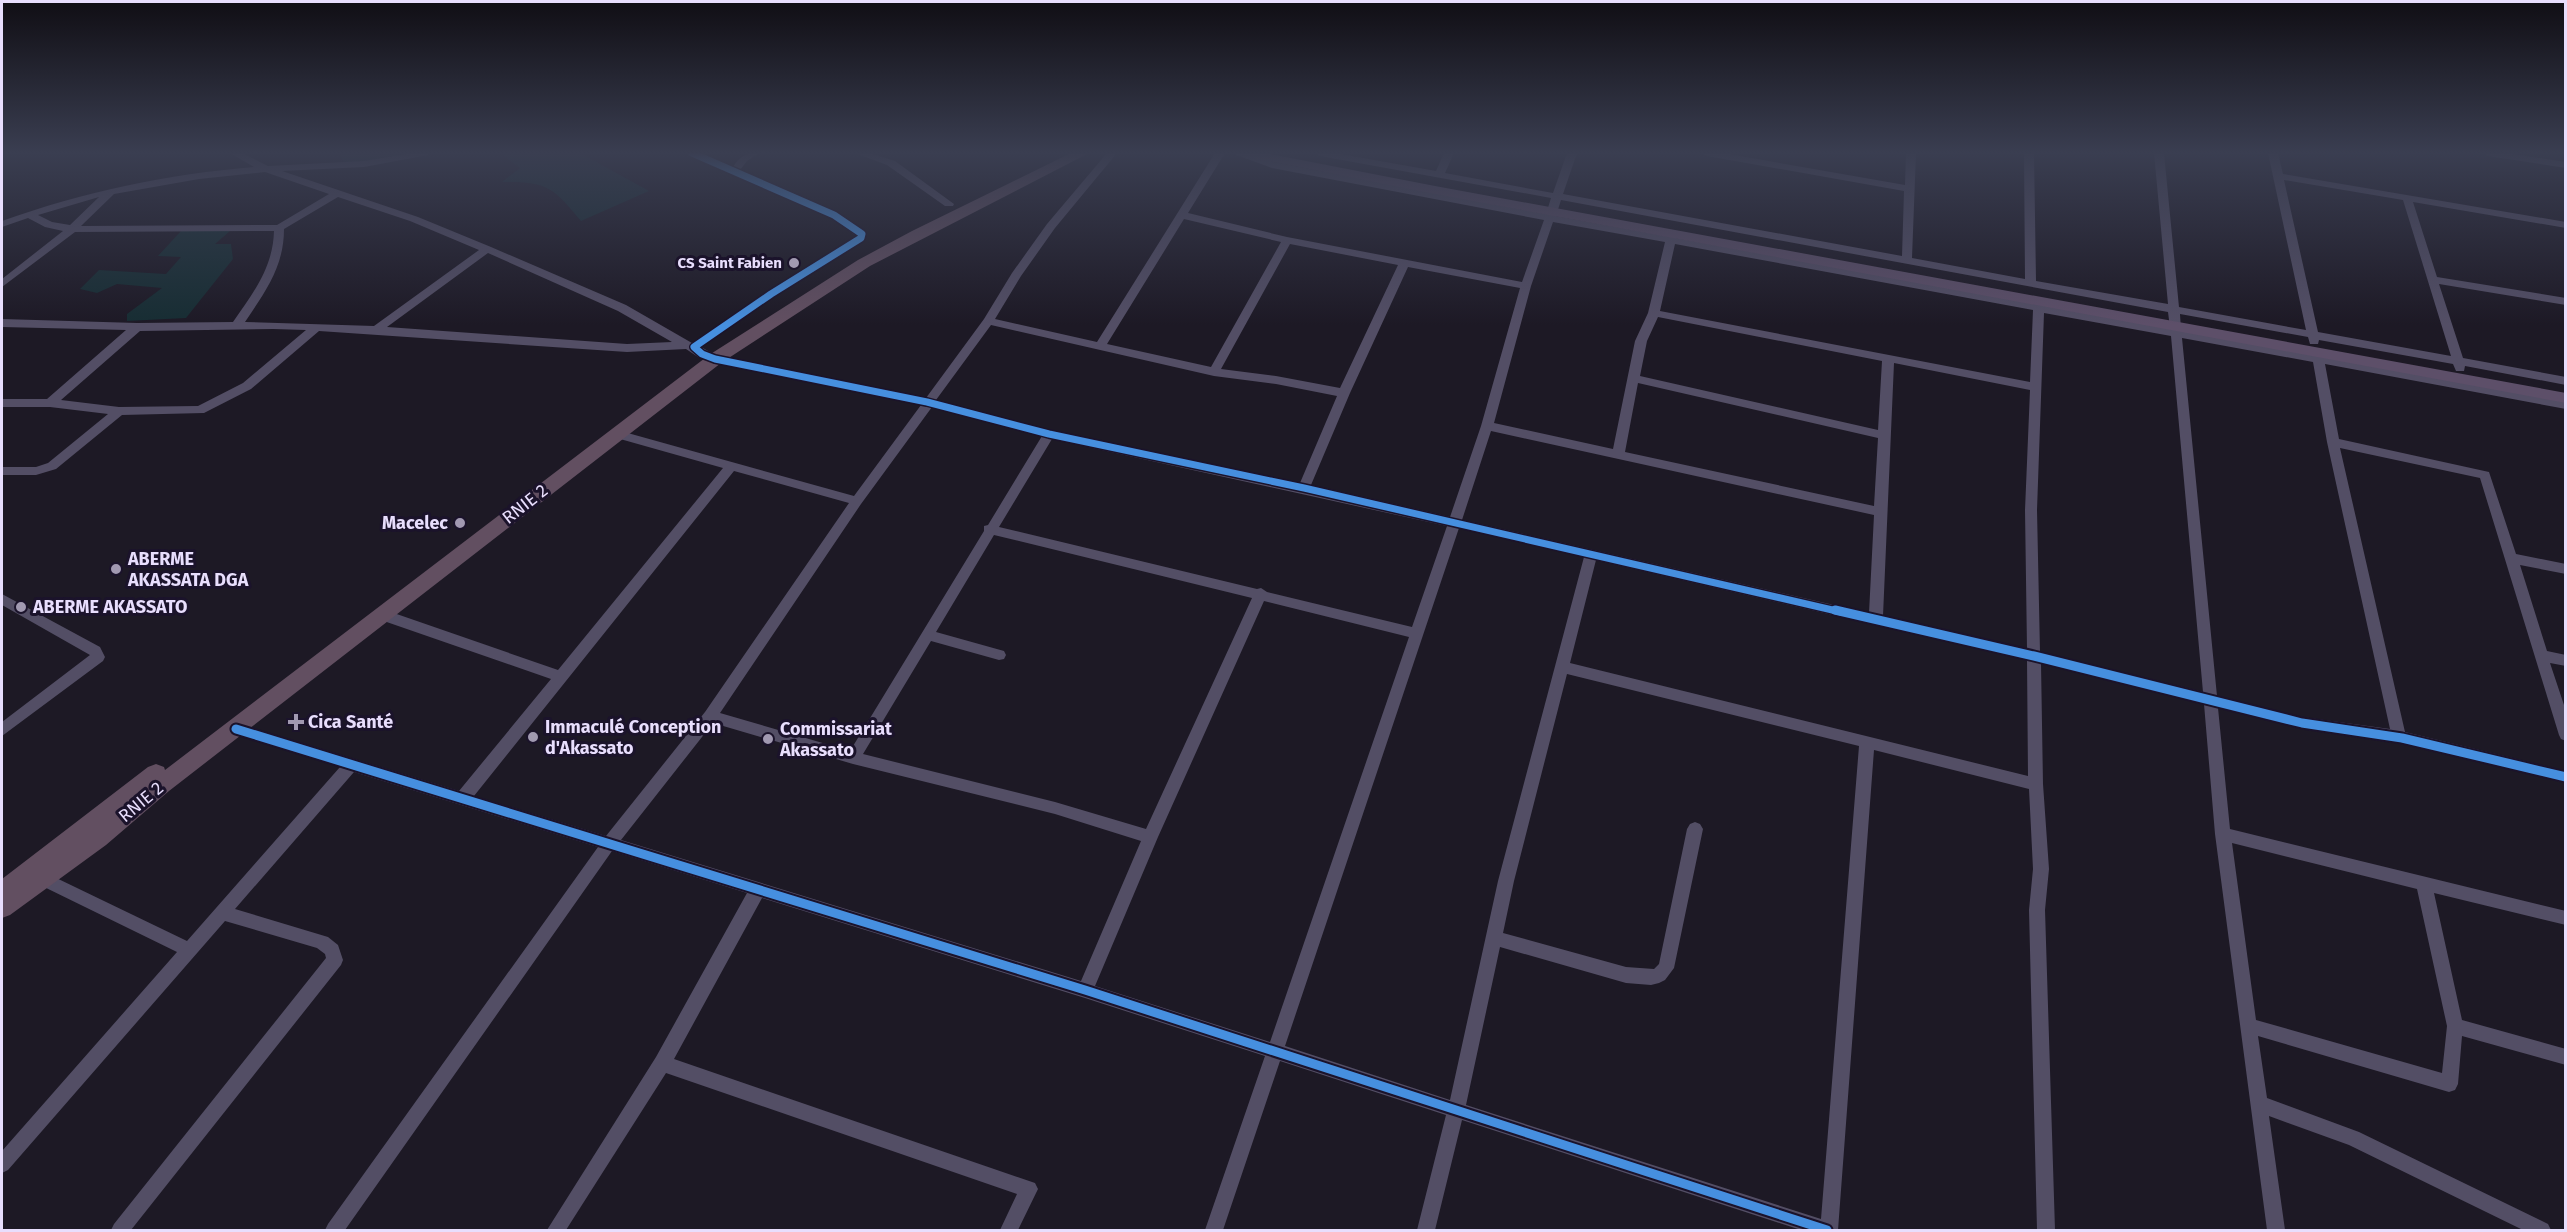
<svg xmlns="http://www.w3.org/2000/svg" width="2567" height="1232" viewBox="0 0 2567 1232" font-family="'Fira Sans',sans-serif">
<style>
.green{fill:#172d33}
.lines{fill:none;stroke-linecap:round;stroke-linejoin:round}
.minor{fill:#534e65;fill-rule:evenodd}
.major{fill:#5d4f69;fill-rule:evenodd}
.highway{fill:#624f61;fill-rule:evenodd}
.cycleway-far1-casing{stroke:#1b132b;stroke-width:10}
.cycleway-casing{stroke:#1b132b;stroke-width:13}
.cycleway-far1{stroke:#468fdf;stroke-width:7}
.cycleway{stroke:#468fdf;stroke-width:9}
.poi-dot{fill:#a199b1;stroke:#1b132b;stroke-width:2}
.labels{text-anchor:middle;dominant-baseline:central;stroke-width:6;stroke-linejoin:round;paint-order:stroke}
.far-poi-label{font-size:15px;font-weight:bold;fill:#e8defd;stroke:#1b132b;text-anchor:end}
.street-label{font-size:18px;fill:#e8defd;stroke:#1b132b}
.poi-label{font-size:18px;font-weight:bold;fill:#e8defd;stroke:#1b132b;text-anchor:start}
</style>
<rect width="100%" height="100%" fill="#1d1925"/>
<!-- green -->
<g class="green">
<polygon points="340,153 410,153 345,167"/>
<path d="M500,153H580L649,191L581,221C553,187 547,181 502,182L520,168Z"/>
<polygon points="181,231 230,231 215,244 231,244 233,259 186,318 127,321 127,314 162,288 117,284 97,293 80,289 99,270 166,274 181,257 158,256"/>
</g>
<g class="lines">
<!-- minor -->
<g class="minor">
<path d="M230,153H242L268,166L364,161L413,153H429L428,155L364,167L282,171L418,217L491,247L626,305L692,343L767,292L856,236L830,217L687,153H700L733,167C740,156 745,153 759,153L747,161L740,170L838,213L866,232V238L775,296L701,347L717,356L926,398L984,319L1012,273L1047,224L1107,153H1117L1055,228L1021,276L995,319L1097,342L1215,153H1225L1188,213L1287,237L1522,282L1544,220L1272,168L1231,153H1245L1274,162L1546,214L1551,198L1320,156L1315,153H1335L1436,171L1444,153H1454L1445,173L1553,193L1567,153H1577L1563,194L1902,256L1904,191L1707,156L1702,153H1723L1905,185L1906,153H1916L1912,258L2025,279L2024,153H2034L2036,281L2168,304L2154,153H2164L2179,307L2306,330L2268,153H2278L2283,174L2566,222V228L2413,202L2437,277L2566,298V305L2439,284L2463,358L2566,377V385L2465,366L2464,371H2456L2453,364L2319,340L2318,344H2310L2308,337L2180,314L2181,330L2566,401V409L2325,364L2339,439L2489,472L2516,554L2566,564V574L2520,565L2547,651L2566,655V666L2550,663L2566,711V741L2561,739L2559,735L2480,478L2340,448L2405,732L2566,771V783L2402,744L2302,729L2218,708L2230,829L2566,911V925L2434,893L2462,1020L2566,1049V1065L2462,1036L2458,1084L2455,1090L2449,1092L2258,1036L2267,1098L2359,1132L2548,1224L2551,1230H2523L2349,1145L2269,1116L2285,1230H2267L2215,834L2204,704L2041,663L2043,784L2049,869L2045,910L2055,1230H2037L2029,910L2033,869L2029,789L1874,750L1838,1230H1801L1462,1120L1435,1230H1417L1446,1115L1280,1061L1223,1230H1205L1265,1056L1085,998L762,898L674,1059L1035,1183L1038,1189L1018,1230H1000L1017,1194L666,1073L566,1230H547L656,1057L747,893L612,851L345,1230H325L328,1224L598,847L354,772L235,909L328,937L338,945L343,960L341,965L131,1230H111L114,1224L326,958L325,954L317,948L225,921L8,1170L2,1173V1151L177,952L38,884L35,879L38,874L43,872L48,874L187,941L340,767L231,733L229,729L231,725L236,723L459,791L551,679L378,619L376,615L378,611H388L558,670L723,468L613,437L611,434L613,431L617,430L854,496L921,405L715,363L698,357L686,349L627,352L319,331L251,389L204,413L122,415L56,469L36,475H2V467H36L48,463L108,414L50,407H2V399H47L126,330L2,327V319L137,323L233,322C253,293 273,268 274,231L75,232L2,287V279L63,231L45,227L28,218L2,227V221C83,192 168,174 254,167ZM265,172L329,194L277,225L81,226L114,194L199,179ZM2284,180L2403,200L2451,356L2318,332ZM99,197L70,225L52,222L38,215ZM338,197L410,221L479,250L374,326L245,322C265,292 284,267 284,229ZM1561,200L2168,312L2170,328L1676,238L1677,234L1672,231L1668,232L1666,236L1556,216ZM1184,219L1281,242L1211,367L1107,344ZM1553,222L1665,242L1648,313L1635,341L1613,449L1494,423L1531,286ZM1290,244L1398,265L1340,388L1276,376L1221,369ZM1675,244L2033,310L2030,382L1660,311ZM488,253L618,311L672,342L627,344L387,327ZM1408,267L1520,288L1481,426L1450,517L1311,485L1350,393ZM2044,313L2171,336L2203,692L2040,652L2037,510ZM1658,317L1882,361L1878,430L1640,376L1647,341ZM991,325L1214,376L1276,384L1337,396L1300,483L1049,430L936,400ZM273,329L306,330L243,383L198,406L119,407L61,400L140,331ZM2182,338L2313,362L2327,442L2390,729L2302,717L2217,696ZM1894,363L2030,390L2025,510L2027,649L1883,616ZM1638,383L1878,438L1874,506L1625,452ZM932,407L1042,436L988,525L984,526V531L850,751L720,713L861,504ZM1491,431L1874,515L1869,613L1462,520ZM1052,439L1447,526L1412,627L1267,592L1261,588L1257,589L999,527ZM734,471L849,503L705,712L606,836L474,796ZM1459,528L1584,557L1498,881L1450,1100L1285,1046ZM994,535L1252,598L1146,829L1055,802L863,754L931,641L999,660L1004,659L1006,655L1004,651L936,632ZM1596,560L2027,660L2028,776L1570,663ZM1264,601L1409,637L1270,1042L1095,986L1158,837ZM1567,674L1859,746L1821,1219L1466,1105L1500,947L1626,983L1651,985L1659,983L1665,980L1674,968L1703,829L1700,824L1695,822L1690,824L1687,829L1659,964L1654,969L1626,967L1503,933L1514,881ZM713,723L853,764L1055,814L1141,841L1081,981L621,840ZM2232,843L2417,889L2447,1026L2442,1073L2256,1020Z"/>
<polygon points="855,153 869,153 895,161 954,204 953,206 945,206 887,165"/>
<polygon points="2483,153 2506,153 2566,162 2566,168 2488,156"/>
<polygon points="2,594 100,647 105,657 103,661 2,736 2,722 90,655 2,605"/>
</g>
<!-- major -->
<polygon class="major" points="1242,153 1265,153 1435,186 2566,393 2566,403 1435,194 1248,157"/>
<!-- highway -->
<polygon class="highway" points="1071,153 1089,153 870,266 721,363 169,791 106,845 10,915 2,918 2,879 148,767 156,764 164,767 165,770 709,355 858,260 912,231"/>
<defs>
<polyline id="cycleway-far1" points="692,153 834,215 862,234 861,238 771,294 694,347 702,354 715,359 927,402 1049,434 1304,488 1841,612"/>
<g id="cycleway">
<polyline points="1835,610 2034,656 2302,723 2402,738 2566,777"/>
<polyline points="236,729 1085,990 1827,1230"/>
</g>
</defs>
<!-- cycleway-far1 casing -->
<use href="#cycleway-far1" class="cycleway-far1-casing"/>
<!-- cycleway casing -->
<use href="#cycleway" class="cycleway-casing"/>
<!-- cycleway-far1 -->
<use href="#cycleway-far1" class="cycleway-far1"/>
<!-- cycleway -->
<use href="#cycleway" class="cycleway"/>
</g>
<!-- sky -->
<linearGradient id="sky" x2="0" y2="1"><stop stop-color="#100e14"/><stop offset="0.47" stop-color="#3a3e51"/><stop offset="1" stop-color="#3a3e51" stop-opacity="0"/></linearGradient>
<rect width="2567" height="325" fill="url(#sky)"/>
<!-- markers -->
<g class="poi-dot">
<circle cx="794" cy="263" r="6"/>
<circle cx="460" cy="523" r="6"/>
<circle cx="116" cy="569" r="6"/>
<circle cx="21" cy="607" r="6"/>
<path d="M293 713h6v6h6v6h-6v6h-6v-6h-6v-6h6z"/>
<circle cx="533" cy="737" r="6"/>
<circle cx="768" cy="739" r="6"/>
</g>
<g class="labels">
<!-- far-poi labels -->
<g class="far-poi-label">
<text x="782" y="263">CS Saint Fabien</text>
</g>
<!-- street labels -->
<g class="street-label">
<text transform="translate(525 504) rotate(-38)">RNIE 2</text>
<text transform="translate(141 802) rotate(-40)">RNIE 2</text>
</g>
<!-- poi labels -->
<g class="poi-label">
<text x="448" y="523" text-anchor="end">Macelec</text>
<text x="128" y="559">ABERME<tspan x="128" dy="21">AKASSATA DGA</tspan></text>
<text x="33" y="607">ABERME AKASSATO</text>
<text x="308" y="722">Cica Santé</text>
<text x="545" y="727">Immaculé Conception<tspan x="545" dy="21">d'Akassato</tspan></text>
<text x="780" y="729">Commissariat<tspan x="780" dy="21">Akassato</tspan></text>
</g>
</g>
<!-- border -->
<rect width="2567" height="1232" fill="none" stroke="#e8defd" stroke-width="6"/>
</svg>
